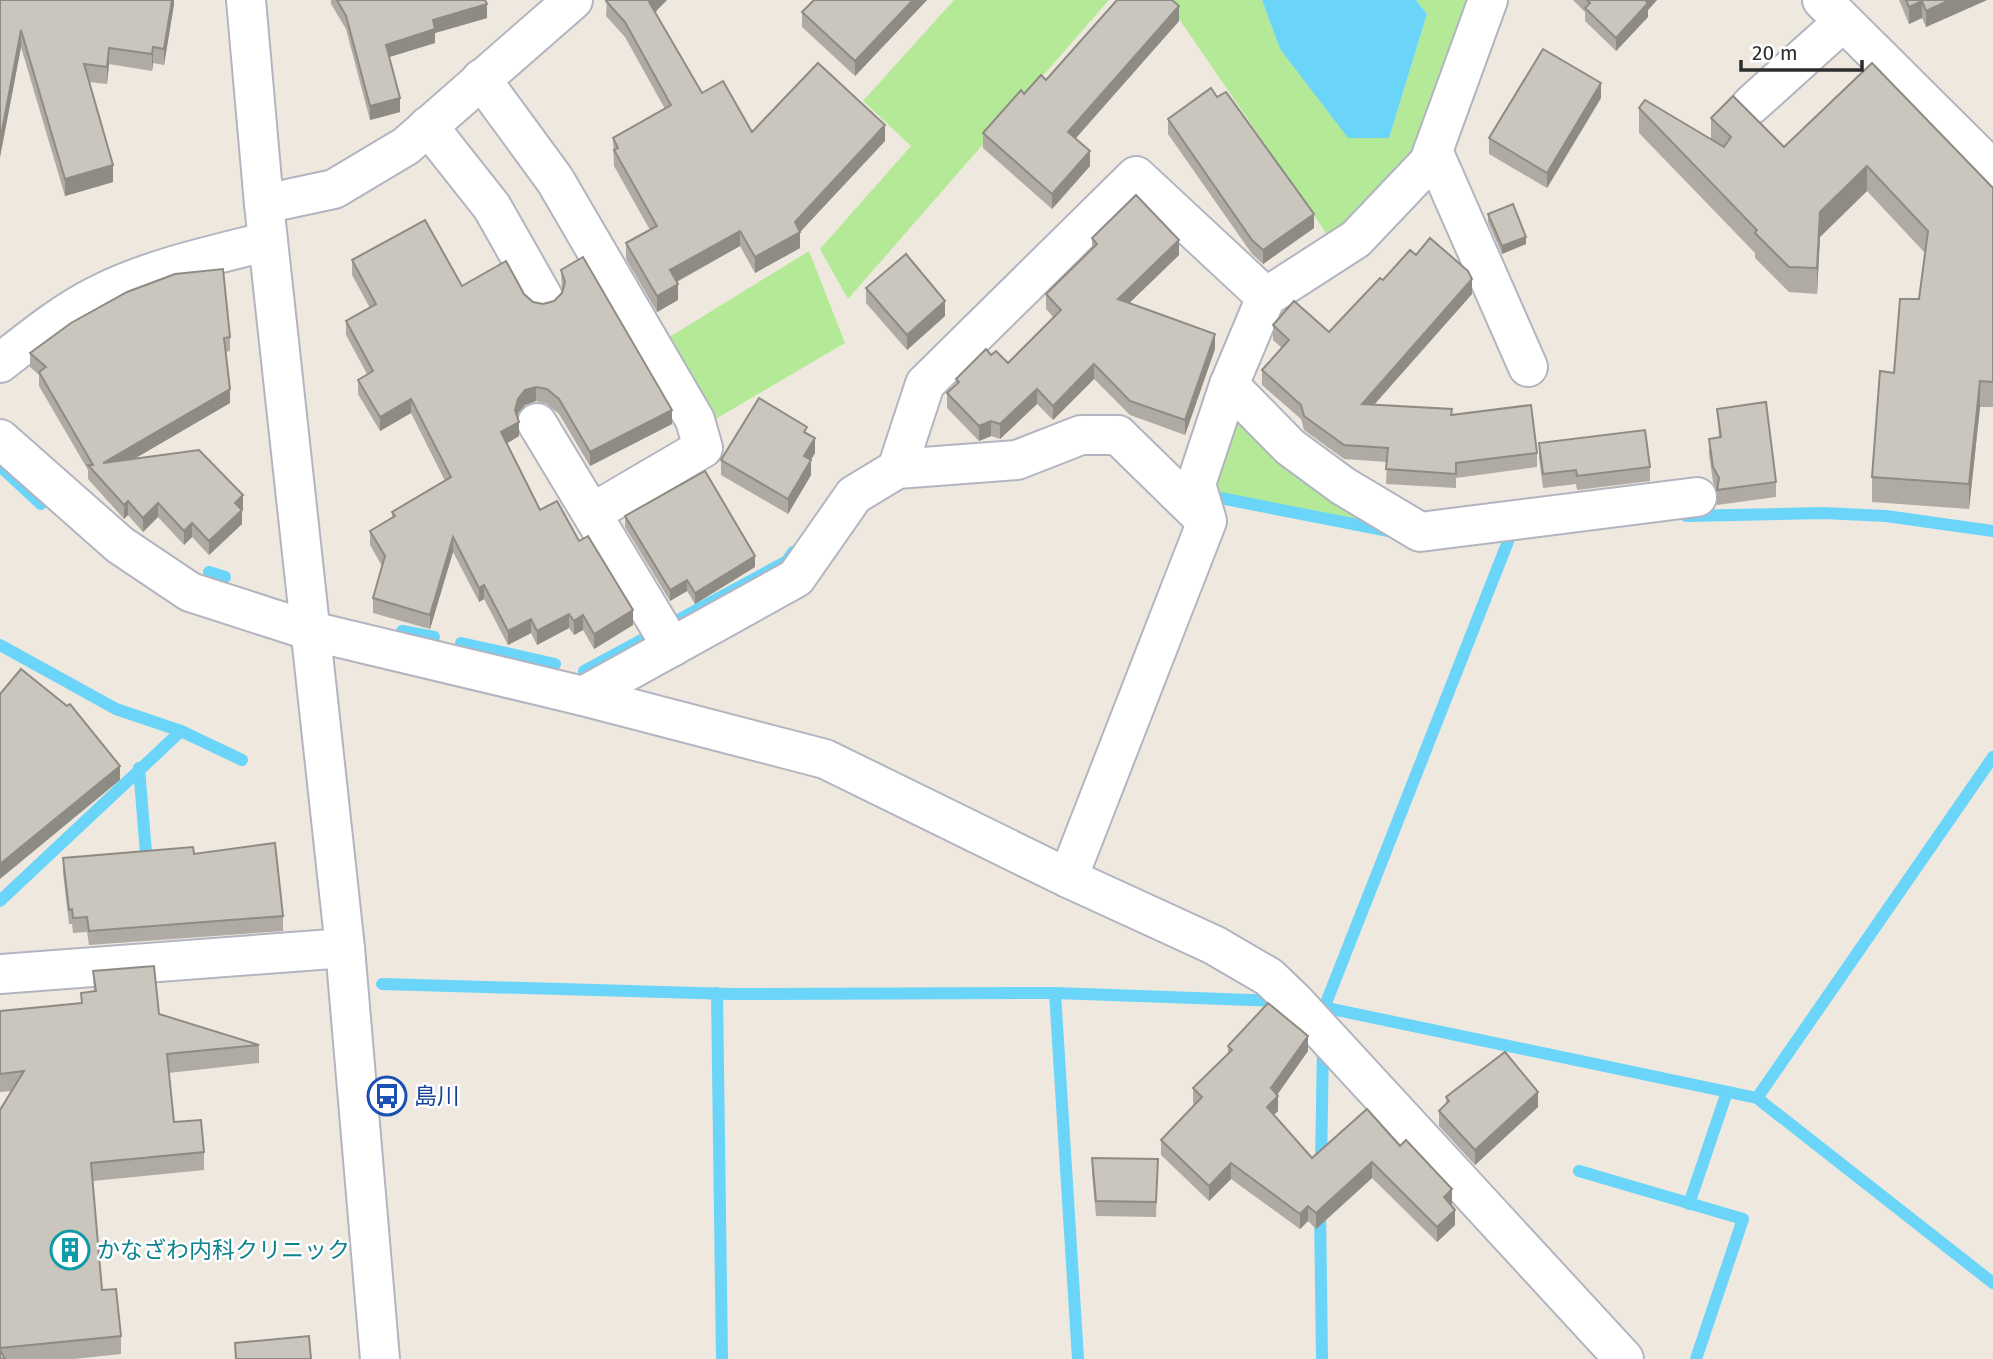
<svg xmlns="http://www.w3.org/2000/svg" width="1993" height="1359" viewBox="0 0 1993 1359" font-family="'Fira Sans','Noto Sans JP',sans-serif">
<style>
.green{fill:#b4ea97}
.water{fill:#6ad5f9}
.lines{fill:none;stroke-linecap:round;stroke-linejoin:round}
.stream{stroke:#6ad5f9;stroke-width:12}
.minor-casing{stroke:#b2b5c1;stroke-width:42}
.minor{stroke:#fff;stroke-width:38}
.wall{fill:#afaaa3}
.shaded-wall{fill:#8e8b84}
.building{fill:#cbc6bd;stroke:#8e8b84;stroke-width:2}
.labels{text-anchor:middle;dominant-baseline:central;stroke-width:5;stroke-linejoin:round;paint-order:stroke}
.transit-label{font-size:23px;fill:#164399;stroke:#fff;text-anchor:start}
.culture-label{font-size:23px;fill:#0d838f;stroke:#fff;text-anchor:start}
</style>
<rect width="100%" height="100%" fill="#efe8de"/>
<!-- green -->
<g class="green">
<polygon points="954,0 1109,0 848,299 820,249 911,146 863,101"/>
<polygon points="1166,0 1262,0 1280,49 1349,138 1389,138 1427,14 1416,0 1469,0 1413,158 1384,191 1328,236"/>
<polygon points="809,251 845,343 707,424 653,347"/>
<polygon points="1238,409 1405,537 1215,502 1211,494"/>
</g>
<!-- water -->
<polygon class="water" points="1262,0 1416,0 1427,14 1389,138 1348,138 1280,49"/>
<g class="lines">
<!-- stream -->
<g class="stream">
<polyline points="0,466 41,504"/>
<polyline points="1220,498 1394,532"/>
<polyline points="1686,516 1823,513 1886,516 1993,531"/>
<polyline points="209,572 225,577"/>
<polyline points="680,619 787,561 793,552"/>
<polyline points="402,631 434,637"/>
<polyline points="461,643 555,664"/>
<polyline points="0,645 116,709 181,731 242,760"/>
<polyline points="584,671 647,637"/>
<polyline points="139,768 147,865"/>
<polyline points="0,901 181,731"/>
<polyline points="382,984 732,994 1055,993 1281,1001"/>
<polyline points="717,993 722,1359"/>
<polyline points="1055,993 1078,1359"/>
<polyline points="1313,1005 1757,1098 1993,1283"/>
<polyline points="1324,1016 1324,1008 1509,539"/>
<polyline points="1757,1098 1993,757"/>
<polyline points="1321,1166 1323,1044"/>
<polyline points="1579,1171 1743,1219 1696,1359"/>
<polyline points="1689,1204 1727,1092"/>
<polyline points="1320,1209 1322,1359"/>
</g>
<defs>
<g id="minor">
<polyline points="246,0 264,204 345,948 380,1359"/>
<polyline points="1822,0 1993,170"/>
<polyline points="481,79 555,180 695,420 703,448 592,513"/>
<polyline points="1751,105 1843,22"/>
<polyline points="428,126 492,207 543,297"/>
<polyline points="1433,151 1528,367"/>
<polyline points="264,204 334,189 406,146 573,0"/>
<path d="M0,363C31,339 62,313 98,295C151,268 211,256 268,241"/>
<polyline points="1229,385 1290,447 1343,486 1420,532 1697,497"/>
<polyline points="537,423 672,647"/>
<polyline points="0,439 120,545 190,592 311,631 583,696 825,759 1068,878 1214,945 1269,977 1295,1002 1624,1359"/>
<polyline points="897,469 925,384 1136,176 1266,297"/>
<polyline points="583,696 796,578 854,495 897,469 1017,460 1081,435 1118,435 1205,520"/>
<polyline points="1068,878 1207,521 1196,484 1229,385 1266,297 1356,239 1429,162 1488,0"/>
<polyline points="0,974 345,948"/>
</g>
</defs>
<!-- minor casing -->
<use href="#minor" class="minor-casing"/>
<!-- minor -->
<use href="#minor" class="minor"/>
</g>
<!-- wall -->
<g class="wall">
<polygon points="0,0 174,0 164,65 153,63 152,71 109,64 107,84 89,82 113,182 65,196 21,47 0,157"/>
<polygon points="331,0 485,0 487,18 435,33 435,43 389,57 400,112 370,120 346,29 331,4"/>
<polygon points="607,0 667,0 655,12 702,93 752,132 885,141 800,232 800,248 755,273 740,246 677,282 678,300 657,312 626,259 626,243 650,230 614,166 613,138 665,109 625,37 606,16"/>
<polygon points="814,0 927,0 855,76 802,27 802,12"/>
<polygon points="1573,0 1657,0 1648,10 1648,17 1616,51 1585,21 1585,12"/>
<polygon points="1899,0 1987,0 1926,27 1922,18 1909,24"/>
<polygon points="1179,21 1075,139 1090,166 1052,209 983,148 983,133 1024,94 1046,80"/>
<polygon points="1217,97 1314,228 1263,264 1252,254 1168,134 1168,119"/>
<polygon points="1601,98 1547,188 1489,154 1489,138"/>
<polygon points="1639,108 1711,139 1711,118 1784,147 1993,188 1993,407 1980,407 1969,509 1872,502 1872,477 1894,373 1919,299 1925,253 1867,191 1820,237 1817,294 1789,292 1755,258 1755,253 1639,133"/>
<polygon points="1488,214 1526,244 1502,254 1488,222"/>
<polygon points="1092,238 1179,255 1129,303 1215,349 1185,435 1130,415 1094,379 1053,420 1037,404 1000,439 991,436 979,441 947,408 947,393 956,385 956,379 991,355 1008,363 1054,318 1046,309 1046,294 1092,248"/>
<polygon points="1416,255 1472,294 1375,404 1452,415 1537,453 1537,467 1456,478 1456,488 1386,484 1387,462 1344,459 1304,430 1301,419 1262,385 1262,370 1282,348 1273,340 1273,325 1329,332 1383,280"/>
<polygon points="352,260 462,286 524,294 533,302 543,304 554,301 562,293 561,270 672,424 590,466 559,414 547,404 536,401 525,405 518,413 519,436 507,443 540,510 579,541 633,625 594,649 583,630 574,635 569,628 537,645 531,633 508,645 484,599 479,602 453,552 430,629 373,613 373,598 382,566 370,545 370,531 392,518 392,512 445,481 411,413 380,431 358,394 358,380 367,374 346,335 346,321 370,308 352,275"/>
<polygon points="866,288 945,316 907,350 866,303"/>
<polygon points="230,337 230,351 226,352 230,403 134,459 243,509 242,510 242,524 209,555 192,537 184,545 158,517 143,532 128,515 124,519 88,479 88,470 39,386 39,375 30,367 30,353"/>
<polygon points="1717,409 1776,482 1776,497 1717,505 1717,491 1713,482 1709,454 1709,439 1719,437"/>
<polygon points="807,434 815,453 811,460 811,475 788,514 721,475 721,460"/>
<polygon points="1539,443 1650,467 1650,481 1577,490 1576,484 1543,488 1539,458"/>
<polygon points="625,516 755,567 695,604 687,591 670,601 625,527"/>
<polygon points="194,854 283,916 283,931 89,945 87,932 73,933 72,924 69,924 63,873 63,858"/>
<polygon points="93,971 159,1014 259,1045 259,1063 169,1073 174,1122 204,1152 204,1170 93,1181 102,1290 121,1336 121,1354 74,1359 0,1359 0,1110 12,1091 0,1092 0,1011 81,1003 81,993 94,992"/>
<polygon points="1228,1046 1308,1051 1277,1095 1278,1111 1274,1114 1312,1158 1367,1109 1452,1204 1451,1205 1455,1225 1437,1242 1372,1178 1316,1229 1308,1221 1300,1229 1231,1179 1209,1201 1161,1155 1161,1140 1195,1105 1193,1103 1193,1088 1228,1054"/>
<polygon points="1446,1097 1538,1107 1475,1165 1439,1126 1439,1111 1446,1104"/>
<polygon points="1092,1158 1158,1159 1156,1217 1096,1216 1092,1173"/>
</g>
<!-- shaded-wall -->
<g class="shaded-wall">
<polygon points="172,0 174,0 174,5 164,65 164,49"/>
<polygon points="651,0 657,0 657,11 649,17 649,2"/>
<polygon points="657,0 667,0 657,10"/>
<polygon points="913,0 927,0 855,76 855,61"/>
<polygon points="1645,0 1657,0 1648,10 1648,17 1616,51 1616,38"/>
<polygon points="1950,0 1987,0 1926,27 1926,11"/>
<polygon points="1922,1 1922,18 1909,24 1909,7"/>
<polygon points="487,4 487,18 435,33 435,43 386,58 386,45 433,20"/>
<polygon points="1179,6 1179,21 1068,147 1068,132"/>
<polygon points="21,30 21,47 0,157 0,141"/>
<polygon points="153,47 153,63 152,71 152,54"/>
<polygon points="109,48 109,64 107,84 107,67"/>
<polygon points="1601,83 1601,98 1547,188 1547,173"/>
<polygon points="400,98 400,112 370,120 370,106"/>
<polygon points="885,125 885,141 800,232 800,248 755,273 755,257 795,222"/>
<polygon points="1090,151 1090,166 1052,209 1052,194"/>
<polygon points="113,165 113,182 65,196 65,179"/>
<polygon points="1867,166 1867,191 1820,237 1817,294 1817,268 1820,212"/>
<polygon points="1314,214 1314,228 1263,264 1263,250"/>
<polygon points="740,231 740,246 670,285 670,270"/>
<polygon points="1526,237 1526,244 1502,254 1502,246"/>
<polygon points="1179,240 1179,255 1118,314 1118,299"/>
<polygon points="1472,279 1472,294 1362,418 1362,404"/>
<polygon points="678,284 678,300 657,312 657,296"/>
<polygon points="945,301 945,316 907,350 907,335"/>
<polygon points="1215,334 1215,349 1185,435 1185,420"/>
<polygon points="1094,364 1094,379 1053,420 1053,406"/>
<polygon points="1980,381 1980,407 1969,509 1969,484"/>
<polygon points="536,387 536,401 525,405 518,413 515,424 515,410 518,399 525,390"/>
<polygon points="230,389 230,403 103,477 103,463"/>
<polygon points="1037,389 1037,404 1000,439 1000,424"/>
<polygon points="411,399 411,413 380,431 380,417"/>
<polygon points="672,410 672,424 590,466 590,452"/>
<polygon points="991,421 991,436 979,441 979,426"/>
<polygon points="519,422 519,436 501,447 501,432"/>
<polygon points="815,438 815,453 804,471 804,456"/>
<polygon points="811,460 811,475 788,514 788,499"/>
<polygon points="243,495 243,509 235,517 235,503"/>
<polygon points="128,501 128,515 124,519 124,505"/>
<polygon points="158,503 158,517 143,532 143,518"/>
<polygon points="242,510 242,524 209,555 209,541"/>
<polygon points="192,523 192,537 184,545 184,531"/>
<polygon points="453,537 453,552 430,629 430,615"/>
<polygon points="755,556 755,567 695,604 695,593"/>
<polygon points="687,580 687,591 670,601 670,590"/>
<polygon points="484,585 484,599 479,602 479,588"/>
<polygon points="633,610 633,625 594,649 594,634"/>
<polygon points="569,614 569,628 537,645 537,631"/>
<polygon points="583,615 583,630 574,635 574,621"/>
<polygon points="531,619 531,633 508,645 508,631"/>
<polygon points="120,766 120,780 0,879 0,864"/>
<polygon points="1308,1036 1308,1051 1272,1102 1278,1096 1278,1111 1267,1122 1267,1107 1271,1088"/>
<polygon points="1538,1092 1538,1107 1475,1165 1475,1150"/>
<polygon points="1372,1162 1372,1178 1316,1229 1316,1213"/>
<polygon points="1231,1163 1231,1179 1209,1201 1209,1186"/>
<polygon points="1452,1189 1452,1204 1444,1212 1444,1197"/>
<polygon points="1308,1206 1308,1221 1300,1229 1300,1214"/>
<polygon points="1455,1210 1455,1225 1437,1242 1437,1227"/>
</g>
<!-- building -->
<g class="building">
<polygon points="0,0 172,0 164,49 153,47 152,54 109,48 107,67 84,64 113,165 65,179 21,30 0,141"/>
<polygon points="337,0 485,0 487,4 433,20 435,29 386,45 400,98 370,106 346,16"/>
<polygon points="607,0 651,0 649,2 702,93 723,81 752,132 818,63 885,125 795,222 800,232 755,257 740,231 670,270 678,284 657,296 626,243 657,226 614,150 618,148 613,138 671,105 625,22 606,1"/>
<polygon points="814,0 913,0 855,61 802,12"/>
<polygon points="1117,0 1172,0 1179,6 1068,132 1090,151 1052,194 983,133 1021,90 1024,94 1041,75 1046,80"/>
<polygon points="1587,0 1645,0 1648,3 1616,38 1585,8 1590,3"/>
<polygon points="1906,0 1950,0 1926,11 1922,1 1909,7"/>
<polygon points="1543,49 1601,83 1547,173 1489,138"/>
<polygon points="1872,63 1993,188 1993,382 1980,381 1969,484 1872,477 1880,371 1894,373 1900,299 1919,299 1928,231 1867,166 1820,212 1817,268 1789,267 1755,233 1757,230 1639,108 1645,100 1724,147 1731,137 1711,118 1733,96 1784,147"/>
<polygon points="1211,88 1217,97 1226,92 1314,214 1263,250 1252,240 1168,119"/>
<polygon points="1136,195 1179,240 1118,299 1215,334 1185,420 1130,401 1094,364 1053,406 1037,389 1000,424 991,421 979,426 947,393 959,382 956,379 986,349 991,355 996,351 1008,363 1061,310 1046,294 1097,244 1092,238"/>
<polygon points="1513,204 1526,237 1502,246 1488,214"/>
<polygon points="425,220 462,286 506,261 524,294 533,302 543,304 554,301 562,293 565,282 561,270 583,257 672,410 590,452 559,399 547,389 536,387 525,390 518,399 515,410 519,422 501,432 540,510 557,501 579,541 588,536 633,610 594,634 583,615 574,621 569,614 537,631 531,619 508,631 484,585 479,588 453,537 430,615 373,598 385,556 370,531 395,516 392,512 451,477 411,399 380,417 358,380 373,371 346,321 376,304 352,260"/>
<polygon points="1430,238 1468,271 1472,279 1362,404 1452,409 1451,415 1531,405 1537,453 1456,463 1456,474 1386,469 1388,448 1344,445 1304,416 1301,405 1262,370 1289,340 1273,325 1294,301 1329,332 1380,278 1383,280 1410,250 1416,255"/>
<polygon points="906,254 945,301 907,335 866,288"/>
<polygon points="223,269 230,337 224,338 230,389 103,463 199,450 243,495 235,503 242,510 209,541 192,523 184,531 158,503 143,518 128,501 124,505 88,465 93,465 39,372 46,367 30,353 71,323 127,292 175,274"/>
<polygon points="759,398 807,427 804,432 815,438 804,456 811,460 788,499 721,460"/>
<polygon points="1766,402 1776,482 1717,490 1719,478 1713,467 1709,439 1721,437 1717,409"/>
<polygon points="1645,430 1650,467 1577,476 1576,470 1543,474 1539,443"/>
<polygon points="705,471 755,556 695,593 687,580 670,590 625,516"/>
<polygon points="21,669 67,706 70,704 120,766 0,864 0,694"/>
<polygon points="275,843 283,916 89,931 87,917 73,918 72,909 69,910 63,858 193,847 194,854"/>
<polygon points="154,966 159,1014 259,1045 167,1054 174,1122 201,1120 204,1152 91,1163 102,1290 116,1289 121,1336 0,1348 0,1110 24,1071 0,1074 0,1011 82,1003 81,993 96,991 93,971"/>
<polygon points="1268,1003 1308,1036 1271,1088 1278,1096 1267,1107 1312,1158 1367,1109 1400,1146 1406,1140 1452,1189 1444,1197 1455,1210 1437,1227 1372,1162 1316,1213 1308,1206 1300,1214 1231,1163 1209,1186 1161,1140 1202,1097 1193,1088 1232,1050 1228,1046"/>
<polygon points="1505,1052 1538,1092 1475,1150 1439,1111 1449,1101 1446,1097"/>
<polygon points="1092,1158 1158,1159 1156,1202 1096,1201"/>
<polygon points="309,1336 311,1359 236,1359 235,1343"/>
<polygon points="0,1350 5,1359 0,1359"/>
</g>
<!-- icons -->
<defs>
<symbol id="bus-ring" viewBox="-11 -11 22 22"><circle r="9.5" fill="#fff" stroke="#1a4fb4" stroke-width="1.5"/><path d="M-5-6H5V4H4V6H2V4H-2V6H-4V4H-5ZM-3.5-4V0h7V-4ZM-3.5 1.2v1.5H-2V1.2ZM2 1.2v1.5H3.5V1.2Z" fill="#1a4fb4"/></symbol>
<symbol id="building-ring" viewBox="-11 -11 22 22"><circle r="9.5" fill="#fff" stroke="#0f9aa8" stroke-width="1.5"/><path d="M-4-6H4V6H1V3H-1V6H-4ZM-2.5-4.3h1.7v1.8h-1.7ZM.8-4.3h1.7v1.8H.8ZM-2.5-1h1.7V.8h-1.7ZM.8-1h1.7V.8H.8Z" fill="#0f9aa8"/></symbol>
</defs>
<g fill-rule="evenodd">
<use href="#bus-ring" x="365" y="1074" width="44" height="44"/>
<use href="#building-ring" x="48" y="1228" width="44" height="44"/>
</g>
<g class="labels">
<!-- transit labels -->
<g class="transit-label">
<text x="414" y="1096">島川</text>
</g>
<!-- culture labels -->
<g class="culture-label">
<text x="97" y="1250">かなざわ内科クリニック</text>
</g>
</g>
<!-- scale -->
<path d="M1741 60v10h121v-10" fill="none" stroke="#2d2d2d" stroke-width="3.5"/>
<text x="1752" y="60" font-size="21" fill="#2d2d2d" stroke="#ffffff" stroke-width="5" paint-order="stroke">20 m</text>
</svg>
